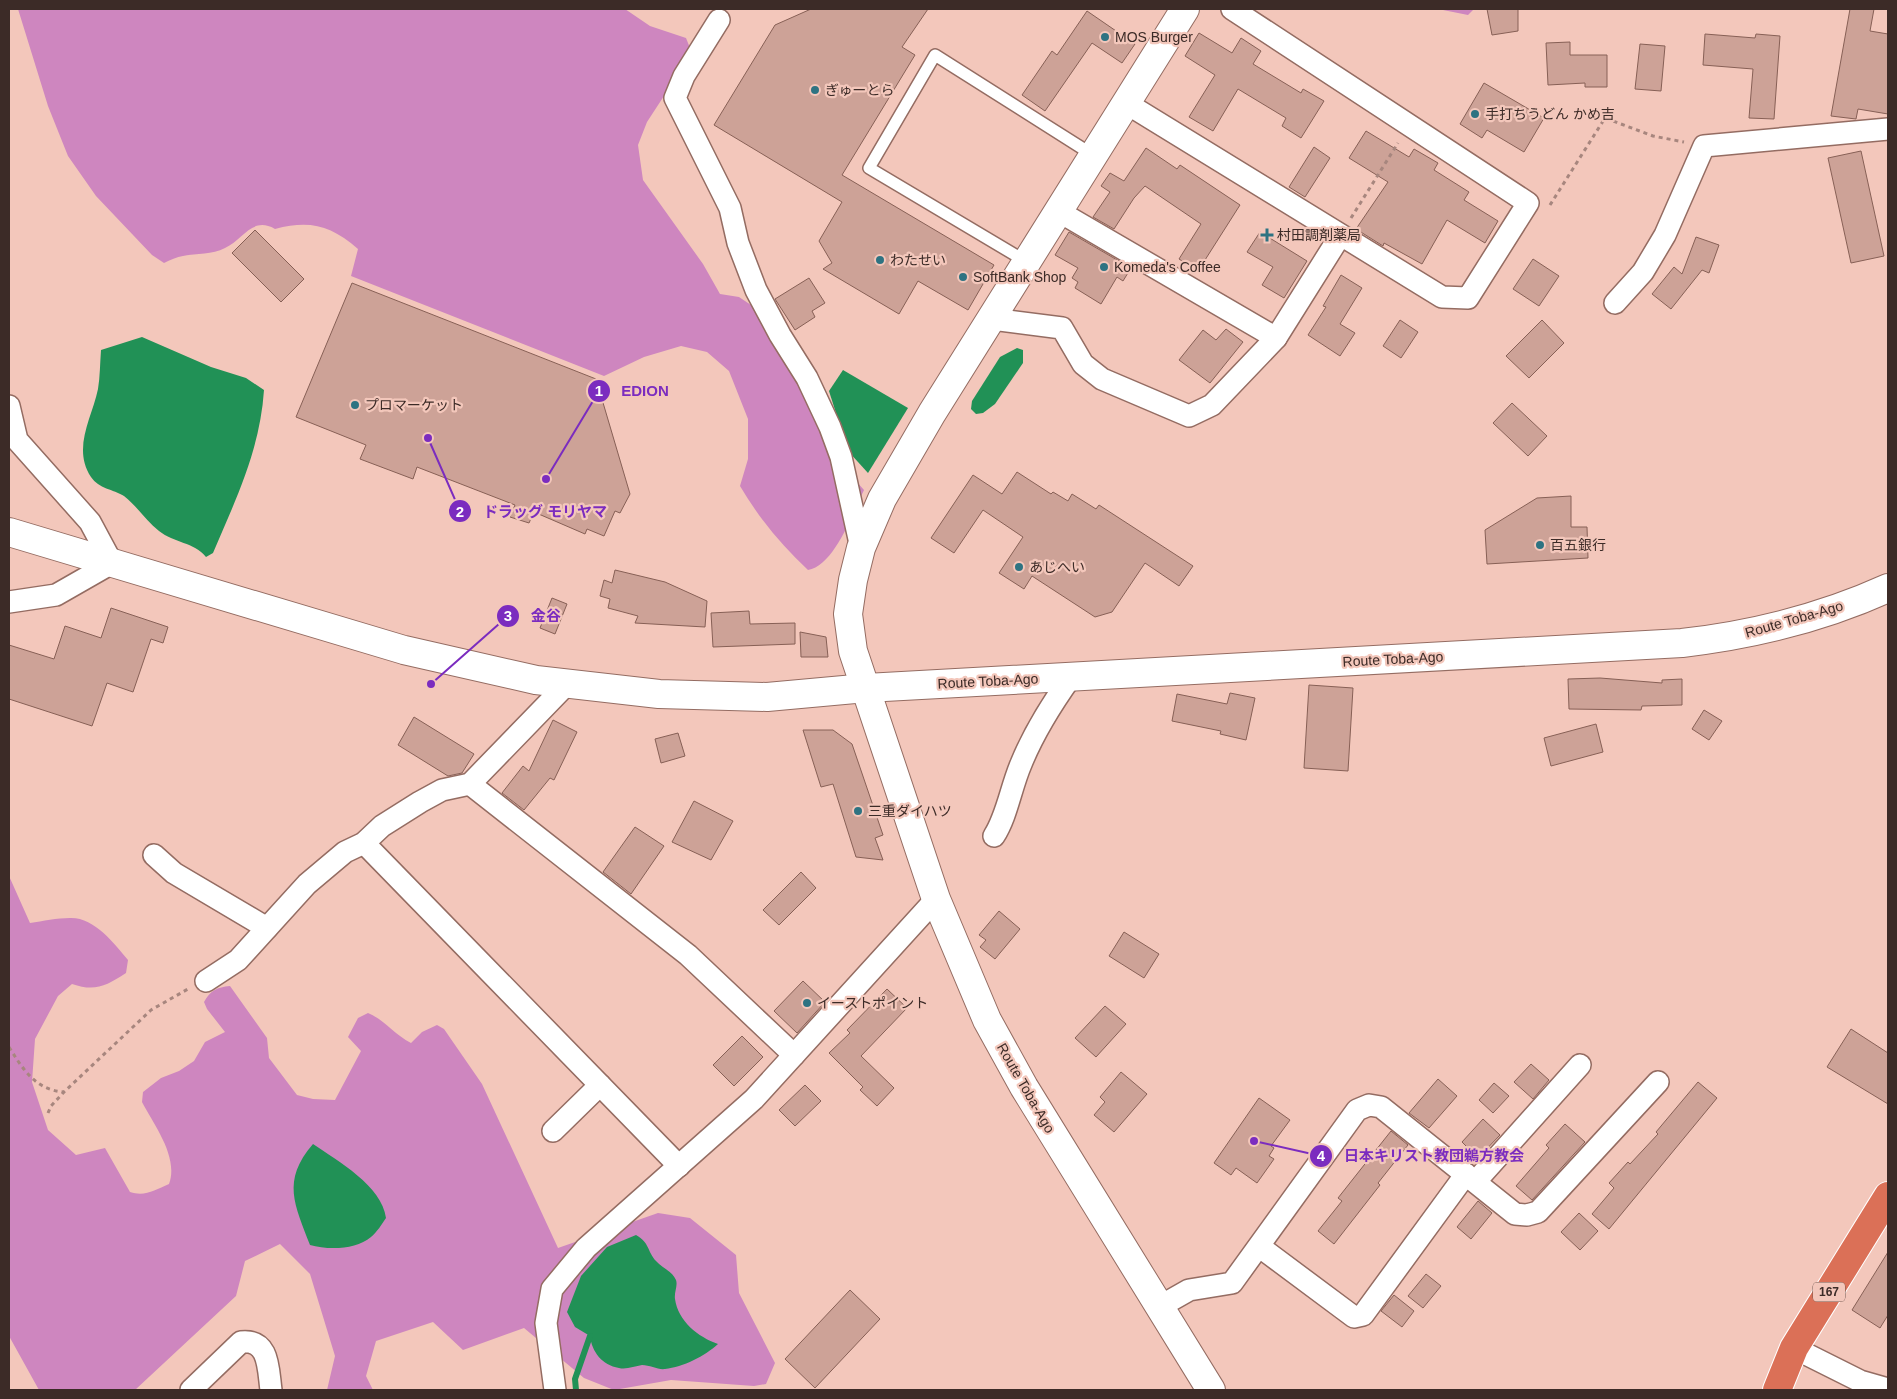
<svg xmlns="http://www.w3.org/2000/svg" width="1897" height="1399" viewBox="0 0 1897 1399" font-family="Arial,'Noto Sans JP',sans-serif">
<style>
.green{fill:#ce86bf}
.water{fill:#219156}
.lines{fill:none;stroke-linecap:round;stroke-linejoin:round}
.stream{stroke:#219156;stroke-width:6}
.building{fill:#cda297;stroke:#876056}
.lane-casing{stroke:#946c62;stroke-width:14}
.street-casing{stroke:#946c62;stroke-width:24}
.secondary-casing{stroke:#946c62;stroke-width:30}
.highway-casing{stroke:#fff;stroke-width:30}
.path{stroke:#a7867e;stroke-width:3;stroke-dasharray:4 4;stroke-linecap:butt}
.lane{stroke:#fff;stroke-width:11}
.street{stroke:#fff;stroke-width:21}
.secondary{stroke:#fff;stroke-width:28}
.highway{stroke:#db7057;stroke-width:28}
.poi-dot{fill:#2e7382;stroke:#f3c7bb;stroke-width:2}
.labels{text-anchor:middle;dominant-baseline:central;stroke-width:4.5;stroke-linejoin:round;paint-order:stroke}
.shield{fill:#f3c7bb;stroke:#735a53;stroke-width:1}
.shield-label{font-size:12px;font-weight:bold;fill:#3c2b27}
.poi-label{font-size:14px;fill:#3c2b27;stroke:#f3c7bb;text-anchor:start}
.street-label{font-size:14px;fill:#3c2b27;stroke:#f3c7bb}
.leader{fill:none;stroke:#7b2cbf;stroke-width:2}
.callout-dot{fill:#7b2cbf;stroke:#f3c7bb;stroke-width:2}
.mark-label{font-size:15px;text-anchor:middle;font-weight:bold;fill:#fff}
.callout-label{font-size:15px;text-anchor:middle;font-weight:bold;fill:#7b2cbf;stroke:#f3c7bb;stroke-width:4.5;stroke-linejoin:round;paint-order:stroke}
</style>
<rect width="100%" height="100%" fill="#f3c7bb"/>
<!-- green -->
<g class="green">
<path d="M18,9H625L650,26L686,38L692,53L647,122L638,145L643,180L703,264L720,294L739,297L760,311L796,343L824,389L848,451L845,469L864,490C853,513 834,566 808,570C781,545 759,518 740,486L748,459V419L729,371L707,352L681,346L644,357L604,376L351,276L358,249C330,225 310,220 275,229C252,216 244,239 225,248C212,255 197,253 183,256C177,257 170,260 164,263L152,255L96,196L68,156L48,106Z"/>
<polygon points="1443,9 1474,9 1468,15 1443,10"/>
<path d="M9,876L30,923C43,921 57,918 70,918C94,917 114,943 128,960L126,973C106,986 95,992 72,984L58,996L35,1039L32,1082L48,1130L76,1155L105,1148L130,1192C145,1197 155,1190 169,1184C179,1157 154,1125 142,1102L143,1092L161,1078L179,1071L194,1061L205,1042L225,1032L207,1009L204,1002C210,991 217,987 230,986L267,1038L269,1058L297,1095L313,1099L335,1100L361,1051L348,1037L358,1018L368,1013C383,1019 394,1034 411,1043L422,1032L437,1025L444,1029L482,1084L558,1248L658,1213L690,1218L736,1255L739,1293L775,1363L766,1384L754,1386L671,1380L614,1390L584,1378L524,1328L463,1350L433,1322L376,1341L366,1376L373,1390H327L335,1356L310,1274L280,1244L245,1261L236,1296L135,1390H39L9,1336Z"/>
</g>
<!-- water -->
<g class="water">
<path d="M142,337L211,367L246,378L264,390C260,450 236,499 213,553L206,557C194,542 174,543 159,531C146,521 137,506 124,496C113,489 99,489 91,477C72,448 92,418 98,389C100,377 100,363 101,350Z"/>
<polygon points="1017,348 1023,350 1023,363 995,404 983,413 976,414 971,409 972,401 1000,357"/>
<polygon points="843,370 908,408 868,473 848,451 829,391"/>
<path d="M313,1144C338,1161 382,1186 386,1218C382,1224 377,1232 371,1237C356,1250 328,1250 310,1245C295,1205 281,1181 313,1144Z"/>
<path d="M636,1235C650,1243 647,1251 656,1261C662,1268 672,1271 676,1280C678,1286 674,1292 675,1299C678,1321 698,1337 718,1344C705,1356 683,1367 665,1369C658,1370 650,1365 642,1365C635,1366 626,1370 619,1368C602,1365 592,1352 590,1336L575,1327L567,1312L581,1276L607,1247Z"/>
</g>
<g class="lines">
<!-- stream -->
<polyline class="stream" points="576,1390 575,1379 590,1336"/>
</g>
<!-- building -->
<g class="building">
<polygon points="811,9 928,9 902,47 915,55 842,175 994,265 968,310 918,281 899,314 823,269 832,263 819,241 842,202 714,125 775,25"/>
<polygon points="1487,9 1518,9 1518,31 1492,35"/>
<polygon points="1850,9 1874,9 1870,31 1888,34 1888,114 1858,109 1856,119 1831,116"/>
<polygon points="1087,11 1135,44 1122,63 1092,43 1045,111 1022,95 1052,51 1057,55"/>
<polygon points="1199,33 1232,53 1241,38 1261,51 1253,64 1301,93 1303,89 1324,101 1301,138 1282,126 1286,118 1238,89 1213,131 1189,117 1215,75 1185,56"/>
<polygon points="1705,34 1755,38 1756,34 1780,36 1774,119 1749,118 1753,69 1703,65"/>
<polygon points="1570,42 1570,55 1607,55 1607,87 1585,87 1585,83 1548,85 1546,43"/>
<polygon points="1640,44 1665,46 1661,91 1635,89"/>
<polygon points="1484,83 1544,118 1524,152 1487,130 1482,138 1460,124"/>
<polygon points="1366,131 1409,157 1414,149 1438,163 1434,170 1469,192 1464,200 1498,221 1485,243 1447,220 1422,264 1384,243 1383,246 1356,229 1388,182 1349,158"/>
<polygon points="1314,147 1330,158 1305,197 1289,187"/>
<polygon points="1146,148 1177,169 1180,165 1240,205 1198,271 1179,259 1201,224 1145,186 1134,198 1114,229 1093,217 1110,192 1101,186 1110,173 1124,181"/>
<polygon points="1861,151 1884,256 1851,263 1828,158"/>
<polygon points="255,230 304,279 281,302 232,253"/>
<polygon points="1069,232 1131,268 1123,281 1117,277 1101,304 1075,288 1078,282 1072,278 1078,268 1055,255"/>
<polygon points="1260,232 1307,261 1284,298 1262,285 1273,267 1247,252"/>
<polygon points="1696,237 1719,245 1709,273 1702,270 1671,309 1652,294 1674,267 1682,274"/>
<polygon points="1533,259 1559,276 1539,306 1513,289"/>
<polygon points="1341,275 1362,288 1340,324 1355,333 1340,356 1308,335 1326,307 1323,306"/>
<polygon points="809,278 825,303 812,311 815,317 795,330 775,299"/>
<polygon points="352,283 596,379 630,494 620,513 615,511 604,536 587,529 585,534 534,512 529,523 510,517 515,505 417,467 413,479 360,459 366,445 296,417"/>
<polygon points="1400,320 1418,332 1401,358 1383,346"/>
<polygon points="1542,320 1564,343 1529,378 1506,356"/>
<polygon points="1226,329 1243,342 1210,383 1179,360 1203,330 1216,340"/>
<polygon points="1512,403 1547,436 1528,456 1493,423"/>
<polygon points="1017,472 1051,494 1053,492 1068,501 1072,494 1096,509 1099,505 1193,566 1179,586 1145,563 1112,612 1095,617 1032,576 1024,589 999,573 1023,537 983,510 954,553 931,538 973,475 1002,494"/>
<polygon points="1571,496 1571,527 1587,527 1588,558 1487,564 1485,530 1537,498"/>
<polygon points="615,570 665,582 707,601 705,627 635,623 638,616 608,608 610,599 600,596 604,580 612,583"/>
<polygon points="552,598 567,604 555,634 540,628"/>
<polygon points="111,608 168,627 163,643 151,639 133,692 107,683 92,726 9,699 9,645 54,659 65,626 101,638"/>
<polygon points="749,611 750,624 795,623 795,644 713,647 711,613"/>
<polygon points="800,632 826,637 828,657 801,657"/>
<polygon points="1600,678 1662,683 1662,680 1682,679 1682,705 1642,706 1641,710 1569,709 1568,679"/>
<polygon points="1309,685 1353,688 1348,771 1304,768"/>
<polygon points="1230,693 1255,698 1246,740 1220,734 1221,731 1172,721 1177,694 1227,704"/>
<polygon points="1704,710 1722,721 1709,740 1692,729"/>
<polygon points="414,717 474,754 462,773 448,776 398,745"/>
<polygon points="553,720 577,732 554,780 550,778 524,810 502,793 523,766 529,771"/>
<polygon points="1596,724 1603,752 1551,766 1544,738"/>
<polygon points="803,730 833,730 852,744 883,835 875,838 883,860 856,857 833,784 821,787"/>
<polygon points="678,733 685,756 661,763 655,739"/>
<polygon points="694,801 733,821 711,860 672,842"/>
<polygon points="635,827 664,846 631,894 603,872"/>
<polygon points="801,872 816,888 779,925 763,910"/>
<polygon points="999,911 1020,929 995,959 980,947 986,940 979,935"/>
<polygon points="1124,932 1159,954 1144,978 1109,956"/>
<polygon points="803,981 825,1002 797,1033 774,1011"/>
<polygon points="887,989 907,1008 861,1056 894,1088 877,1106 860,1090 863,1087 829,1053 850,1033 847,1030"/>
<polygon points="1105,1006 1126,1024 1096,1057 1075,1038"/>
<polygon points="1851,1029 1888,1053 1888,1104 1827,1067"/>
<polygon points="742,1036 763,1057 734,1086 713,1065"/>
<polygon points="1531,1064 1549,1080 1533,1099 1514,1082"/>
<polygon points="1121,1072 1147,1094 1114,1132 1094,1115 1105,1102 1100,1097"/>
<polygon points="1438,1079 1457,1096 1429,1128 1409,1113"/>
<polygon points="1698,1082 1717,1098 1609,1229 1592,1214 1614,1188 1609,1183 1628,1162 1630,1164 1658,1134 1656,1132"/>
<polygon points="1494,1083 1509,1096 1493,1113 1479,1100"/>
<polygon points="805,1085 821,1101 795,1126 779,1110"/>
<polygon points="1259,1098 1290,1120 1271,1146 1274,1148 1269,1156 1274,1159 1257,1183 1236,1168 1231,1175 1214,1163"/>
<polygon points="1483,1119 1500,1135 1478,1158 1462,1142"/>
<polygon points="1565,1124 1585,1142 1532,1200 1516,1186 1549,1148 1546,1145"/>
<polygon points="1391,1131 1408,1145 1378,1183 1380,1185 1334,1244 1318,1231 1342,1201 1338,1198"/>
<polygon points="1478,1201 1492,1213 1471,1239 1457,1227"/>
<polygon points="1579,1213 1598,1231 1580,1250 1561,1232"/>
<polygon points="1888,1252 1888,1315 1880,1328 1852,1310"/>
<polygon points="1426,1274 1441,1286 1423,1308 1408,1296"/>
<polygon points="850,1290 880,1319 815,1388 785,1359"/>
<polygon points="1394,1295 1414,1311 1402,1327 1381,1311"/>
</g>
<g class="lines">
<defs>
<polyline id="lane" points="1027,262 869,168 935,55 1093,155"/>
<g id="street">
<polyline points="719,20 684,76 675,98 730,208 738,243 756,290 780,335 807,378 830,427 841,457 861,548"/>
<polyline points="1126,103 1442,297 1468,298 1528,203 1232,9"/>
<polyline points="1058,211 1276,338"/>
<polyline points="1615,303 1643,272 1665,235 1704,146 1888,129"/>
<polyline points="992,319 1062,328 1083,364 1102,379 1189,416 1212,405 1276,338 1340,236"/>
<polyline points="9,406 17,440 90,522 112,563 56,595 9,602"/>
<polyline points="470,784 688,955 794,1055"/>
<path d="M994,836C1007,816 1011,787 1021,764C1034,732 1051,705 1071,677"/>
<polyline points="364,843 679,1166"/>
<polyline points="154,855 174,873 267,928"/>
<polyline points="206,981 238,960 307,884 345,852 364,843 382,826 420,802 442,790 470,784 567,684"/>
<polyline points="553,1131 600,1085"/>
<polyline points="1476,1181 1580,1065"/>
<polyline points="1260,1247 1354,1317 1363,1315 1466,1174"/>
<polyline points="1159,1307 1189,1290 1232,1283 1357,1110 1369,1105 1381,1107 1515,1214 1527,1215 1538,1212 1658,1082"/>
<polyline points="1794,1348 1860,1381 1888,1389"/>
<path d="M191,1390L241,1342C270,1339 268,1369 271,1390"/>
<polyline points="555,1390 546,1323 552,1289 586,1248 754,1099 936,899"/>
</g>
<g id="secondary">
<polyline points="1185,9 932,413 882,499 861,548 853,580 848,614 853,651 936,899 987,1020 1024,1087 1211,1390"/>
<path d="M9,532L404,650L536,680L659,694L767,697L866,688L1682,643C1752,635 1824,617 1888,588"/>
</g>
<polyline id="highway" points="1777,1390 1794,1348 1888,1196"/>
</defs>
<!-- lane casing -->
<use href="#lane" class="lane-casing"/>
<!-- street casing -->
<use href="#street" class="street-casing"/>
<!-- secondary casing -->
<use href="#secondary" class="secondary-casing"/>
<!-- highway casing -->
<use href="#highway" class="highway-casing"/>
<!-- path -->
<g class="path">
<polyline points="1550,205 1605,118 1653,136 1684,142"/>
<polyline points="1351,218 1398,143"/>
<path d="M9,1047C23,1069 35,1090 64,1092"/>
<polyline points="48,1113 51,1106 64,1092 151,1010 188,989"/>
</g>
<!-- lane -->
<use href="#lane" class="lane"/>
<!-- street -->
<use href="#street" class="street"/>
<!-- secondary -->
<use href="#secondary" class="secondary"/>
<!-- highway -->
<use href="#highway" class="highway"/>
</g>
<!-- markers -->
<g class="poi-dot">
<circle cx="1105" cy="37" r="5"/>
<circle cx="815" cy="90" r="5"/>
<circle cx="1475" cy="114" r="5"/>
<path d="M1264.5 227.5h5v5h5v5h-5v5h-5v-5h-5v-5h5z"/>
<circle cx="880" cy="260" r="5"/>
<circle cx="1104" cy="267" r="5"/>
<circle cx="963" cy="277" r="5"/>
<circle cx="355" cy="405" r="5"/>
<circle cx="1540" cy="545" r="5"/>
<circle cx="1019" cy="567" r="5"/>
<circle cx="858" cy="811" r="5"/>
<circle cx="807" cy="1003" r="5"/>
</g>
<g class="labels">
<!-- shield labels -->
<rect class="shield" x="1813" y="1282.5" width="32" height="19" rx="4"/>
<g class="shield-label">
<text x="1829" y="1292">167</text>
</g>
<!-- poi labels -->
<g class="poi-label">
<text x="1115" y="37">MOS Burger</text>
<text x="825" y="90">ぎゅーとら</text>
<text x="1485" y="114">手打ちうどん かめ吉</text>
<text x="1277" y="235">村田調剤薬局</text>
<text x="890" y="260">わたせい</text>
<text x="1114" y="267">Komeda's Coffee</text>
<text x="973" y="277">SoftBank Shop</text>
<text x="365" y="405">プロマーケット</text>
<text x="1550" y="545">百五銀行</text>
<text x="1029" y="567">あじへい</text>
<text x="868" y="811">三重ダイハツ</text>
<text x="817" y="1003">イーストポイント</text>
</g>
<!-- street labels -->
<g class="street-label">
<text transform="translate(1794 619) rotate(-16)">Route Toba-Ago</text>
<text transform="translate(1393 659) rotate(-3)">Route Toba-Ago</text>
<text transform="translate(988 681) rotate(-3)">Route Toba-Ago</text>
<text transform="translate(1026 1088) rotate(60)">Route Toba-Ago</text>
</g>
</g>
<!-- callouts -->
<path class="leader" d="M546 479L599 391M428 438L460 511M431 684L508 616M1254 1141L1321 1156"/>
<g class="callout-dot">
<circle cx="546" cy="479" r="5"/>
<circle cx="428" cy="438" r="5"/>
<circle cx="431" cy="684" r="5"/>
<circle cx="1254" cy="1141" r="5"/>
<circle cx="599" cy="391" r="12"/>
<circle cx="460" cy="511" r="12"/>
<circle cx="508" cy="616" r="12"/>
<circle cx="1321" cy="1156" r="12"/>
</g>
<g class="mark-label">
<text x="599" y="396">1</text>
<text x="460" y="517">2</text>
<text x="508" y="621">3</text>
<text x="1321" y="1161">4</text>
</g>
<g class="callout-label">
<text x="645" y="396">EDION</text>
<text x="545" y="517">ドラッグ モリヤマ</text>
<text x="546" y="621">金谷</text>
<text x="1434" y="1161">日本キリスト教団鵜方教会</text>
</g>
<!-- border -->
<rect width="1897" height="1399" fill="none" stroke="#3c2b27" stroke-width="20"/>
</svg>
